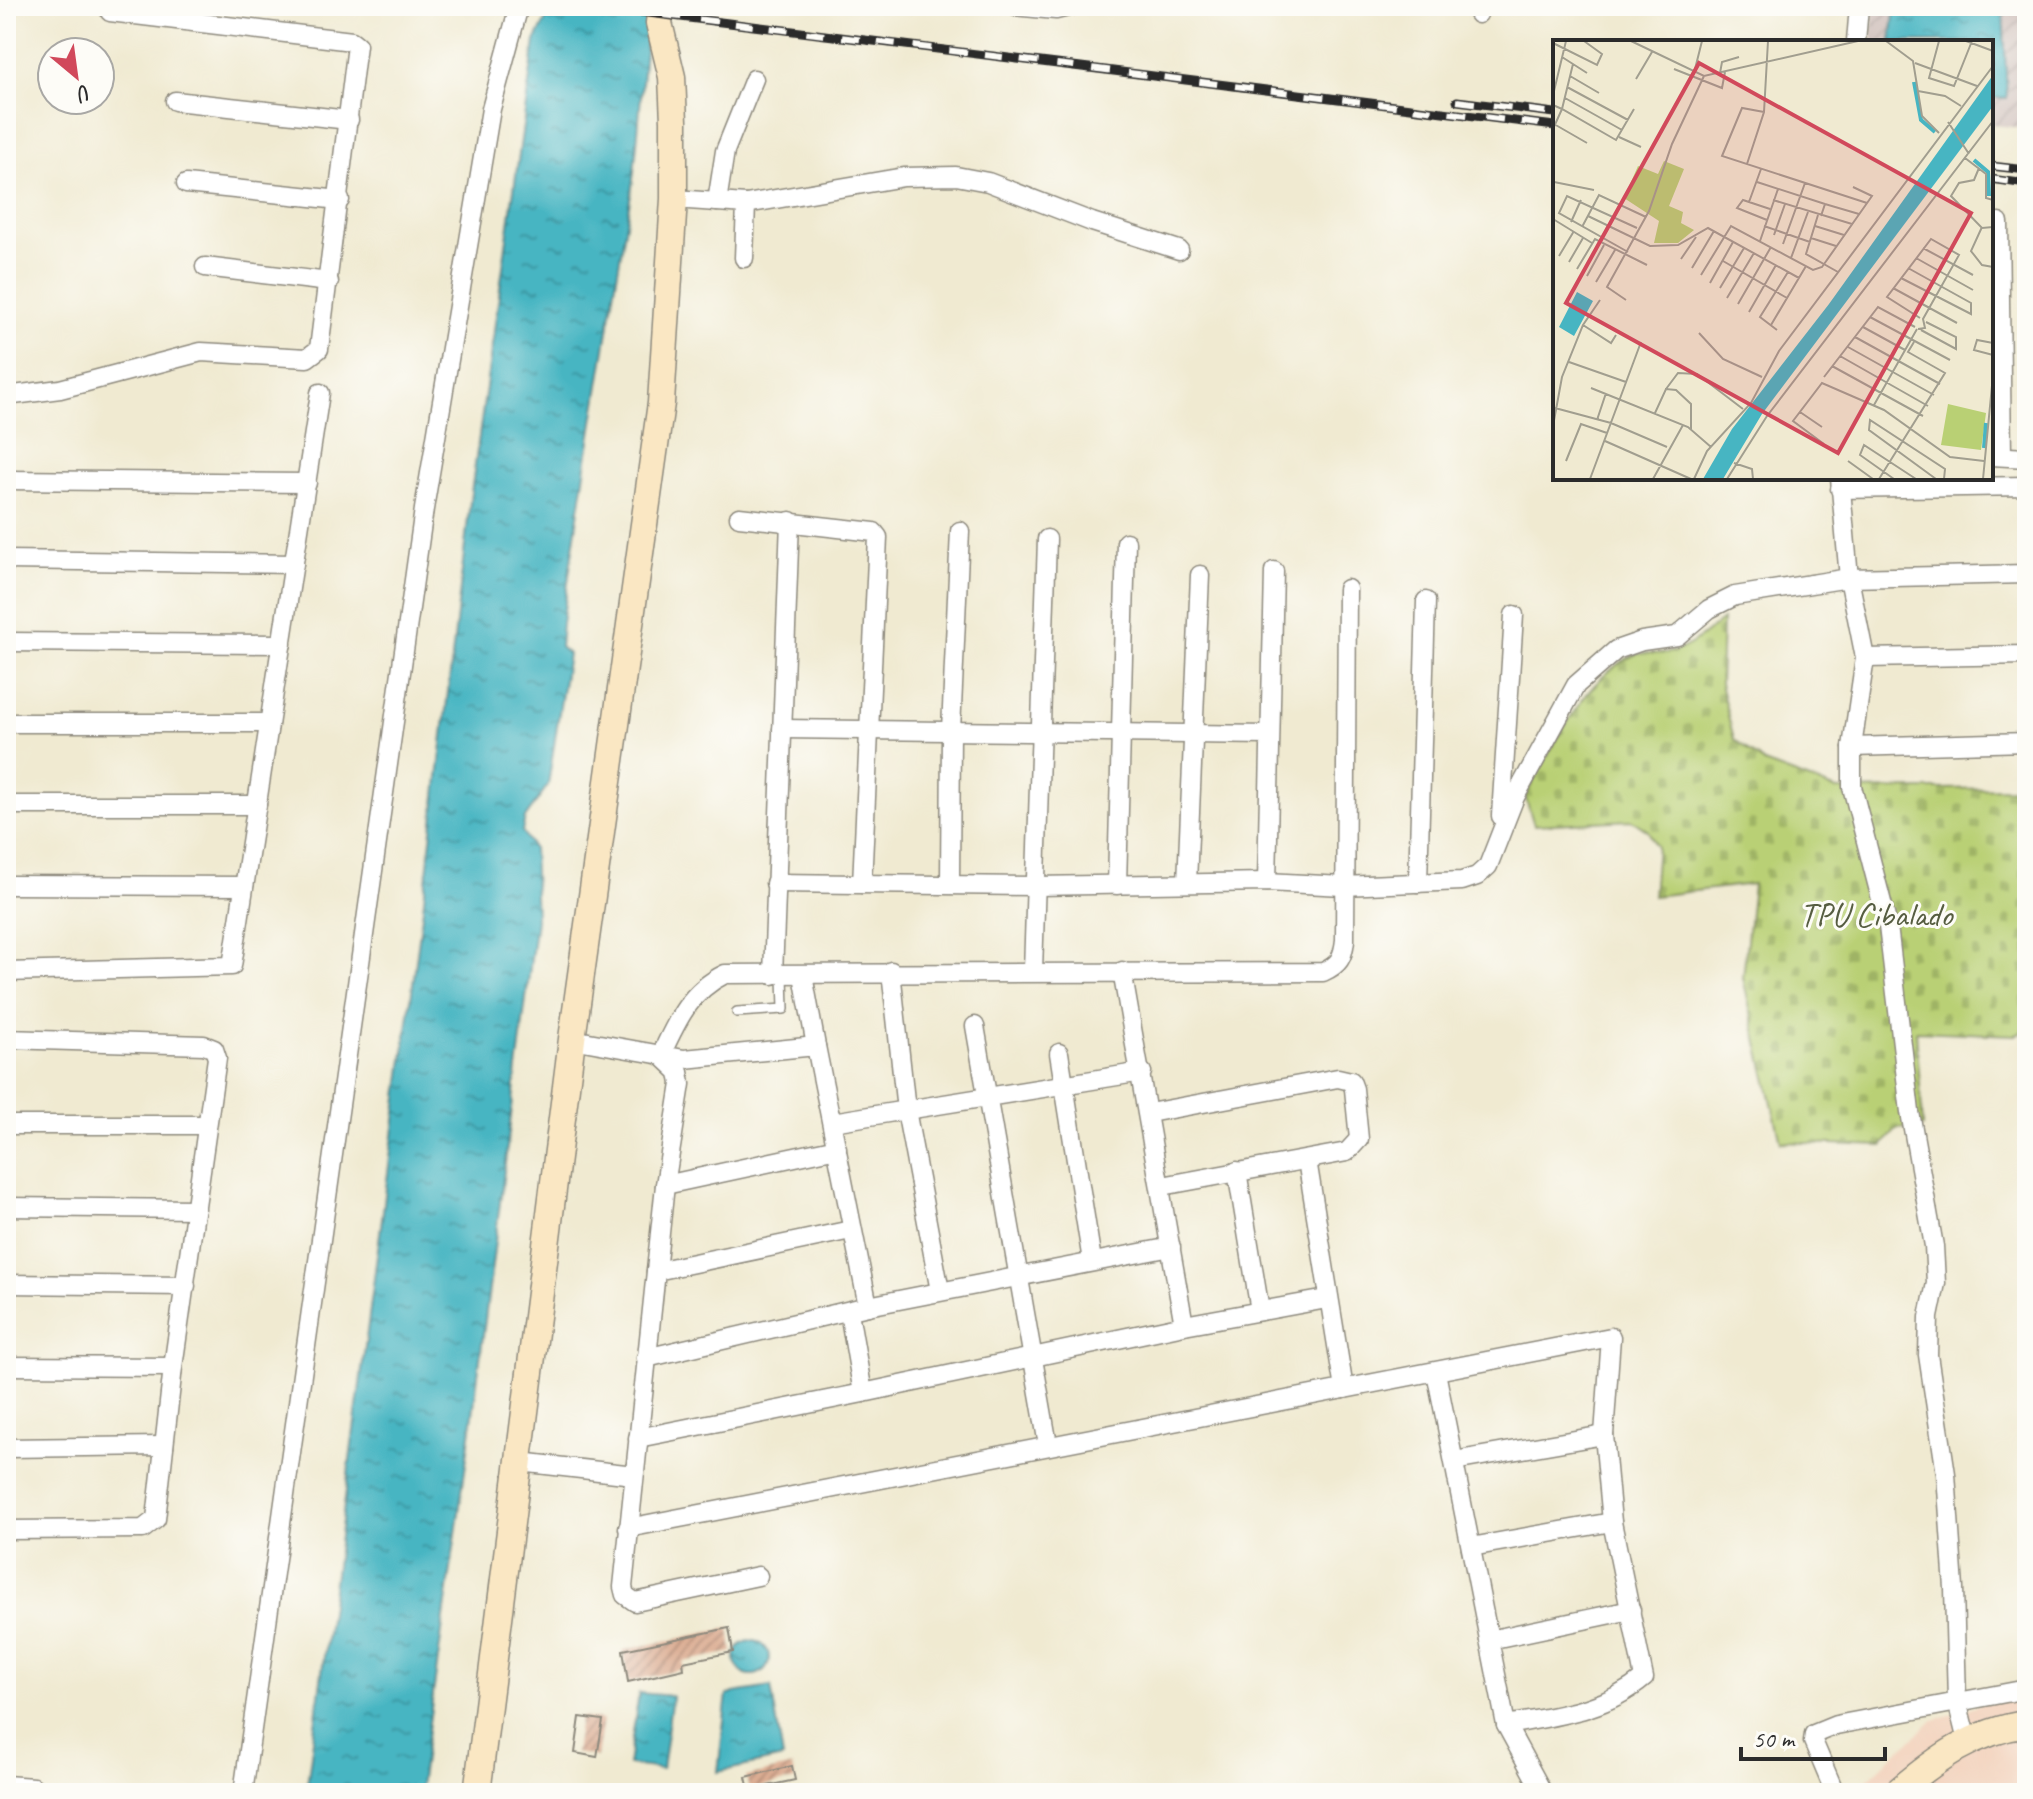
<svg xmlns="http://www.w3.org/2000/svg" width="2033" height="1799" viewBox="0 0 2033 1799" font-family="Caveat,sans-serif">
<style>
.built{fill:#f3d4bf}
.industrial{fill:url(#industrial-furrows)}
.cemetery{fill:url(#cemetery-stones);stroke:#727e50;stroke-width:2}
.water{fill:url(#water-ripples);stroke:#397076;stroke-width:2}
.building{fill:url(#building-hatch)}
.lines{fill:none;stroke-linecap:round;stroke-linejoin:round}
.lane-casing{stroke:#8e8a7e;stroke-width:12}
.street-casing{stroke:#8e8a7e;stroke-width:21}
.secondary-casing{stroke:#8e8a7e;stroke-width:29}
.lane{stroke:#fff;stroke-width:9}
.street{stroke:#fff;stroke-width:18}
.secondary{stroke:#fae7c3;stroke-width:26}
.rail-casing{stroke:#2b2b2b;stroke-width:9}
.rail{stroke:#fdfcf7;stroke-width:6;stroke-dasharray:18;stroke-linecap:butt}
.labels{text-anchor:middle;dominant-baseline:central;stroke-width:6;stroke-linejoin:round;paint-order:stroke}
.park-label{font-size:34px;fill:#565d41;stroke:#fdfcf7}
.inset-river{fill:none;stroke:#47b5c2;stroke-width:4}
.inset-road{fill:none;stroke:#a19e8f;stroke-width:2}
.view{fill:#d1495b;fill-opacity:0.15;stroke:#d1495b;stroke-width:4}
.inset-edge{fill:none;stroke:#2b2b2b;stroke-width:4}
</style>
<defs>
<pattern id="industrial-furrows" width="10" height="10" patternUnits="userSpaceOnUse" patternTransform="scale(2)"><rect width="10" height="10" fill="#cfc0bb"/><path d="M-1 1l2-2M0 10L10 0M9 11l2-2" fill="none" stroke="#b2a5a1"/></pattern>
<pattern id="cemetery-stones" width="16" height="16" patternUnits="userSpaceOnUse" patternTransform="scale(2)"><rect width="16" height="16" fill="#b9d074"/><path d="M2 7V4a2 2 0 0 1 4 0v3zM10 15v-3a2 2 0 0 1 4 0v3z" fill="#9fb365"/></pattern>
<pattern id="water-ripples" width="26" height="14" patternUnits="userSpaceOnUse" patternTransform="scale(2)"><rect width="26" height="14" fill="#47b5c2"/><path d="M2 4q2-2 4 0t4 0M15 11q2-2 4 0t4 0" fill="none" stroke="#3b939e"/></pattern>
<pattern id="building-hatch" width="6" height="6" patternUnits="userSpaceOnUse" patternTransform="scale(2)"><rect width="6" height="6" fill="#dcad93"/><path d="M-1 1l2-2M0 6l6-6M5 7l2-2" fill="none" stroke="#b38d78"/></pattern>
</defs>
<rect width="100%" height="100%" fill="#fdfcf7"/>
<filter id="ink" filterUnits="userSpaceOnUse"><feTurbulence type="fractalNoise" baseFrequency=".0125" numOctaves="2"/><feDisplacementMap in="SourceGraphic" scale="16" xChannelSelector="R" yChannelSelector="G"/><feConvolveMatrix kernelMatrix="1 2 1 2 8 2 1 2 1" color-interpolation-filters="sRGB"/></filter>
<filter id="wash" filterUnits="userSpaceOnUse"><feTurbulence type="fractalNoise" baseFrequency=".006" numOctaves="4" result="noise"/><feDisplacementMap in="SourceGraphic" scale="32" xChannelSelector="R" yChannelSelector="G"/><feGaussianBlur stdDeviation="1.8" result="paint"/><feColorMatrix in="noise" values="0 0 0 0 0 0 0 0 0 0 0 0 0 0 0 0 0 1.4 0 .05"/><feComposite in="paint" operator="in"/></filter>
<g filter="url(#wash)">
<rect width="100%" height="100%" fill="#f0ead1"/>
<!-- built -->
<polygon class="built" points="2027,1696 2027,1793 1852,1793 1932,1721 2001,1697"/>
<!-- industrial -->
<polygon class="industrial" points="1873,6 2027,6 2027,128 1991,125 1991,42 1872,42"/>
<!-- cemetery -->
<path class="cemetery" d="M1722,620L1720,684L1734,739L1764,763L1837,790L2027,788V1030L2016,1035L1916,1031L1923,1126L1897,1129L1882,1146L1781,1142L1743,978L1753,884L1653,896L1657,847L1648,831L1632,820L1534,825L1525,796C1554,748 1581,680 1634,655C1643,651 1654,655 1665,653C1689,650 1703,635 1722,620Z"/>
<!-- water -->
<g class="water">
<path d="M553,6H651C640,68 641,131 631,193C607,337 582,480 562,624L560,647L568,654L548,785L525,818L522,831L533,848L536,920L473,1414L419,1793H306L423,908L471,493L535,41Z"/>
<polygon points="1895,6 2003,6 2007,98 1991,98 1991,42 1891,42"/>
<circle cx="752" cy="1658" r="17"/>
<polygon points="771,1687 783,1758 718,1772 727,1694"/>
<polygon points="639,1693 672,1696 662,1769 628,1765"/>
</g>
<g id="blocks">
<!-- building -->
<g class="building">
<polygon points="729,1628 733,1652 683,1662 684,1669 628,1682 623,1650"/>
<polygon points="580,1717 603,1720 597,1757 575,1753"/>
<polygon points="792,1766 795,1780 749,1790 746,1777"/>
</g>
</g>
</g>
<g filter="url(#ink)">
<use href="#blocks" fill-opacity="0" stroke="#8e8a7e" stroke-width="2"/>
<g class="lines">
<defs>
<polyline id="lane" points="737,1012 784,1009 783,976"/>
<g id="street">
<polyline points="1013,6 1056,10 1072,6"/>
<polyline points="1477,6 1478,14"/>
<polyline points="1856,42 1859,6"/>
<polyline points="175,101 349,120"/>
<polyline points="186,184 340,200"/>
<polyline points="674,199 746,204 904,177 956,176 988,182 1092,222 1179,250"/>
<polyline points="717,202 725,151 754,79"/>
<polyline points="1999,222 2002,456"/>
<polyline points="744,258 746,204"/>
<polyline points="205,267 329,282"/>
<polyline points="6,396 60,389 201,352 307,358 319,349 357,45 352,41 110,12"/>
<polyline points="1991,456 2027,458"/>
<polyline points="1840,478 1849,578 1865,658 1852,747 1852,787 1888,926 1910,1112 1934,1246 1936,1283 1929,1317 1928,1355 1946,1474 1954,1588 1957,1701 1967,1741"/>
<polyline points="6,480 307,483"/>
<polyline points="1840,489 2027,486"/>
<polyline points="739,517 874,532 878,537 862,884"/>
<polyline points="6,560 294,564"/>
<polyline points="6,642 282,644"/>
<polyline points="1865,658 2027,655"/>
<polyline points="6,723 269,723"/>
<polyline points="782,729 1269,735"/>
<polyline points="1852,747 2027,742"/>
<polyline points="6,805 257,805"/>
<polyline points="1501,816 1514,615"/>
<polyline points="1267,882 1274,571"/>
<polyline points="775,883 1037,886 1267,882 1343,886 1462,881 1477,876 1488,866 1515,797 1576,685 1616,650 1642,641 1677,636 1709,609 1735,596 1849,578 2027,574"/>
<polyline points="1187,883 1200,575"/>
<polyline points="1418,883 1426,601"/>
<polyline points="950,884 951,730 960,531"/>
<polyline points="6,885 244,886"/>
<polyline points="1117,885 1126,542"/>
<polyline points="891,971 906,1110 940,1291"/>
<polyline points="1033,971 1047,539"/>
<polyline points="1122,971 1184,1325"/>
<polyline points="6,972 232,966 320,393"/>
<polyline points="773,975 790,521"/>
<polyline points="803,975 816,1046"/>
<polyline points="975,1026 1048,1445"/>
<polyline points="6,1039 204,1045 214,1049 217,1058 173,1367 156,1519 143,1529 6,1530"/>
<polyline points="572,1039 684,1059 816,1046 868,1306"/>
<polyline points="1059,1053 1092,1261"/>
<polyline points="1149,1113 1338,1078 1351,1081 1354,1089 1359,1139 1347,1152 1162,1186"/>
<polyline points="832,1122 1142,1072"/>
<polyline points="6,1125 207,1125"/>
<polyline points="1307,1160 1344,1389"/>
<polyline points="1237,1171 1260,1311"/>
<polyline points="665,1185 837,1148"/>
<polyline points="6,1207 196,1209"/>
<polyline points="656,1271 851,1230"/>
<polyline points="6,1284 186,1286"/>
<polyline points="646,1358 868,1306 1171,1247"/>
<polyline points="6,1366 173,1367"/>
<polyline points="1436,1372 1506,1725 1543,1793"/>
<polyline points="863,1393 1184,1325 1327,1299"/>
<polyline points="638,1438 863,1393 849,1312"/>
<polyline points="6,1448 164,1446"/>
<polyline points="1454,1461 1604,1435"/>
<polyline points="520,1462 634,1475"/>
<path d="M628,1528L1611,1337L1604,1435L1612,1522L1644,1678C1605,1711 1555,1716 1506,1725"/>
<polyline points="1471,1547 1612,1522"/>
<path d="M758,1576L635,1602L625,1595L623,1587L665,1185L681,1084L679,1072L661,1055C677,1020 690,991 725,974L1323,972C1339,965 1343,958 1345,940L1347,589"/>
<polyline points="1489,1640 1631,1610"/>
<polyline points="6,1785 33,1787 37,1793"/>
<polyline points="243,1793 424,509 491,109 519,6"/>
<polyline points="1835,1793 1813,1741 1814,1734 1836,1725 2027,1689"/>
</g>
<g id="secondary">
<polyline points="477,1793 572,1039 661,403 674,199 674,121 672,77 659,23 661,6"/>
<path d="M1896,1793C1936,1759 1974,1731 2027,1724"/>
</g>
</defs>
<!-- lane casing -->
<use href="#lane" class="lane-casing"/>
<!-- street casing -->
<use href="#street" class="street-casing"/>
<!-- secondary casing -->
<use href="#secondary" class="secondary-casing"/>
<!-- lane -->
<use href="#lane" class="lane"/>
<!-- street -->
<use href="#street" class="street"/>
<!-- secondary -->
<use href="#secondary" class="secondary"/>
<defs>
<g id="rail">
<polyline points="592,6 1555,126"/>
<polyline points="1457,101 1555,113"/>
<polyline points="1991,166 2027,170"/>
<polyline points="1991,179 2027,184"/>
</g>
</defs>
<!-- rail casing -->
<use href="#rail" class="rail-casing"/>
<!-- rail -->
<use href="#rail" class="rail"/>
</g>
</g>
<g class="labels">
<!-- park labels -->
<g class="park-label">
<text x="1876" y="914">TPU Cibalado</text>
</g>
</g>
<!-- overview -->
<g transform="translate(1553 40)">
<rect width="440" height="440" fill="#f0ead1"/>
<path d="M111,121L131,129L116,166L130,172L128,183L141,190L125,203H101L106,181L71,158L85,126L105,134ZM395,364L433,373L428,410L388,405Z" fill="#b9d074"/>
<path d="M440,35V66L209,374L170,439H150L179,389L276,264ZM24,252L40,261L21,296L6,287Z" fill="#47b5c2"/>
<path class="inset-river" d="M361,42L368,80L382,92M421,120L435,132L436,156M431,408L433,383"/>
<path class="inset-road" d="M78,1L151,36L305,1M333,1L360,21L369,76L386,93M386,1L376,38L401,46L419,1M413,1L440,11M0,3L44,25L49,14L31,1M9,17L34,33M362,23L424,46M121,29L169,48L172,32M141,33L149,1M167,33L169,22L186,17M17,36L46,53M83,39L99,12M14,47L75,80M1,51L13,1M365,51L392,56L408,66M12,58L69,90M0,65L9,69L20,24M211,72L189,68L169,116L314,163M395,82L416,114M1,84L34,103M0,89L9,69L63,100L81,69M66,97L88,107M412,118L433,134V158L440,160M194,124L211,72L215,1M426,128L421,140L406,143L398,156L429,188L440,187M1,142L41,150M204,142L272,164M220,160L299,184M439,160L440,188M196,162L208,129M265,175L253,214L285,232M35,176L97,206L125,205L155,188L246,238M268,176L272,164L306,174M0,179L39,203M214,180L184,168L190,160L217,169M18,182L28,160M211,186L257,202M262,186L291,195M29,187L46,155L93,177M429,187L418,211L429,225L440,227M221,195L232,164M258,198L283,206M207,201L225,149M230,204L252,143M370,208L420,235M75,212L6,173L14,156L84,188M6,216L21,191M238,218L255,172M363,218L420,250M128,219L143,197M170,221L234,258M16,222L30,198M139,228L161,191M24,229L42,199L94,225M148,235L178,186L260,230L269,227L319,156L300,147M34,236L51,205M348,238L418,274V263L355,228M43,242L62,210M157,243L180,202M167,248L191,208M340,248L404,283M174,258L201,213M73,260L54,247L96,171L119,104L151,36M185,264L218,207M196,272L223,225M317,277L397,320M30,285L58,303L63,295M218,285L253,226M310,287L352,310M365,289L372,288L370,279L406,215L378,199L334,257L367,278M224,290L207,277L235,232M368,290L403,309V297L373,282M146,293L170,319L209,337M302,297L387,344M440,303L424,300L421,310L440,315M295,307L381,355M287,316L375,366M16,322L73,342M279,326L370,376M271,337L325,267L362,287M38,348L135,387L158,407M113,349L125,333L144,334L190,369M321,365L364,289M2,368L58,383L114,407M247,372L269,387M102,373L113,349L123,350L138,364V389M44,380L53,353M0,386L9,337L30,285L47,260M52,401L138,439M271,404L240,381L269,343L331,370L397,417L431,421M13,421L28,384L54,393M295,421L320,439M181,423L199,429L200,439M37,439L88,302M100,439L130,385M141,439L154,411L198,363L226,311L440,26M174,439L214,376L440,81M326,439L392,333L355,312L361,302M341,439L307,415L311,405L363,439M383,439L316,390L317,380L392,429L391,439M430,439L440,335"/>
<path class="view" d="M146,23L418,173L285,413L13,263Z"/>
<rect width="440" height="440" class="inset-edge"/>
</g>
<!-- margin -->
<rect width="2033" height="1799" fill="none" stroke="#fdfcf7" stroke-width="32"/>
<!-- north arrow -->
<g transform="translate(76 76) rotate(151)"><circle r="38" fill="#fdfcf7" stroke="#a9a8a5" stroke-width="2"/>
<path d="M0-6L14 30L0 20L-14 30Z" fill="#d1495b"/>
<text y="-12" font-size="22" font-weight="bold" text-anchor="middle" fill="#2b2b2b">U</text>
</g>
<!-- scale -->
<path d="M1741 1747v12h144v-12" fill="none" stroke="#2b2b2b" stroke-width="4"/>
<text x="1753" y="1747" font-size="24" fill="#2b2b2b" stroke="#fdfcf7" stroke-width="6" paint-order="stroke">50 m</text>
</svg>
